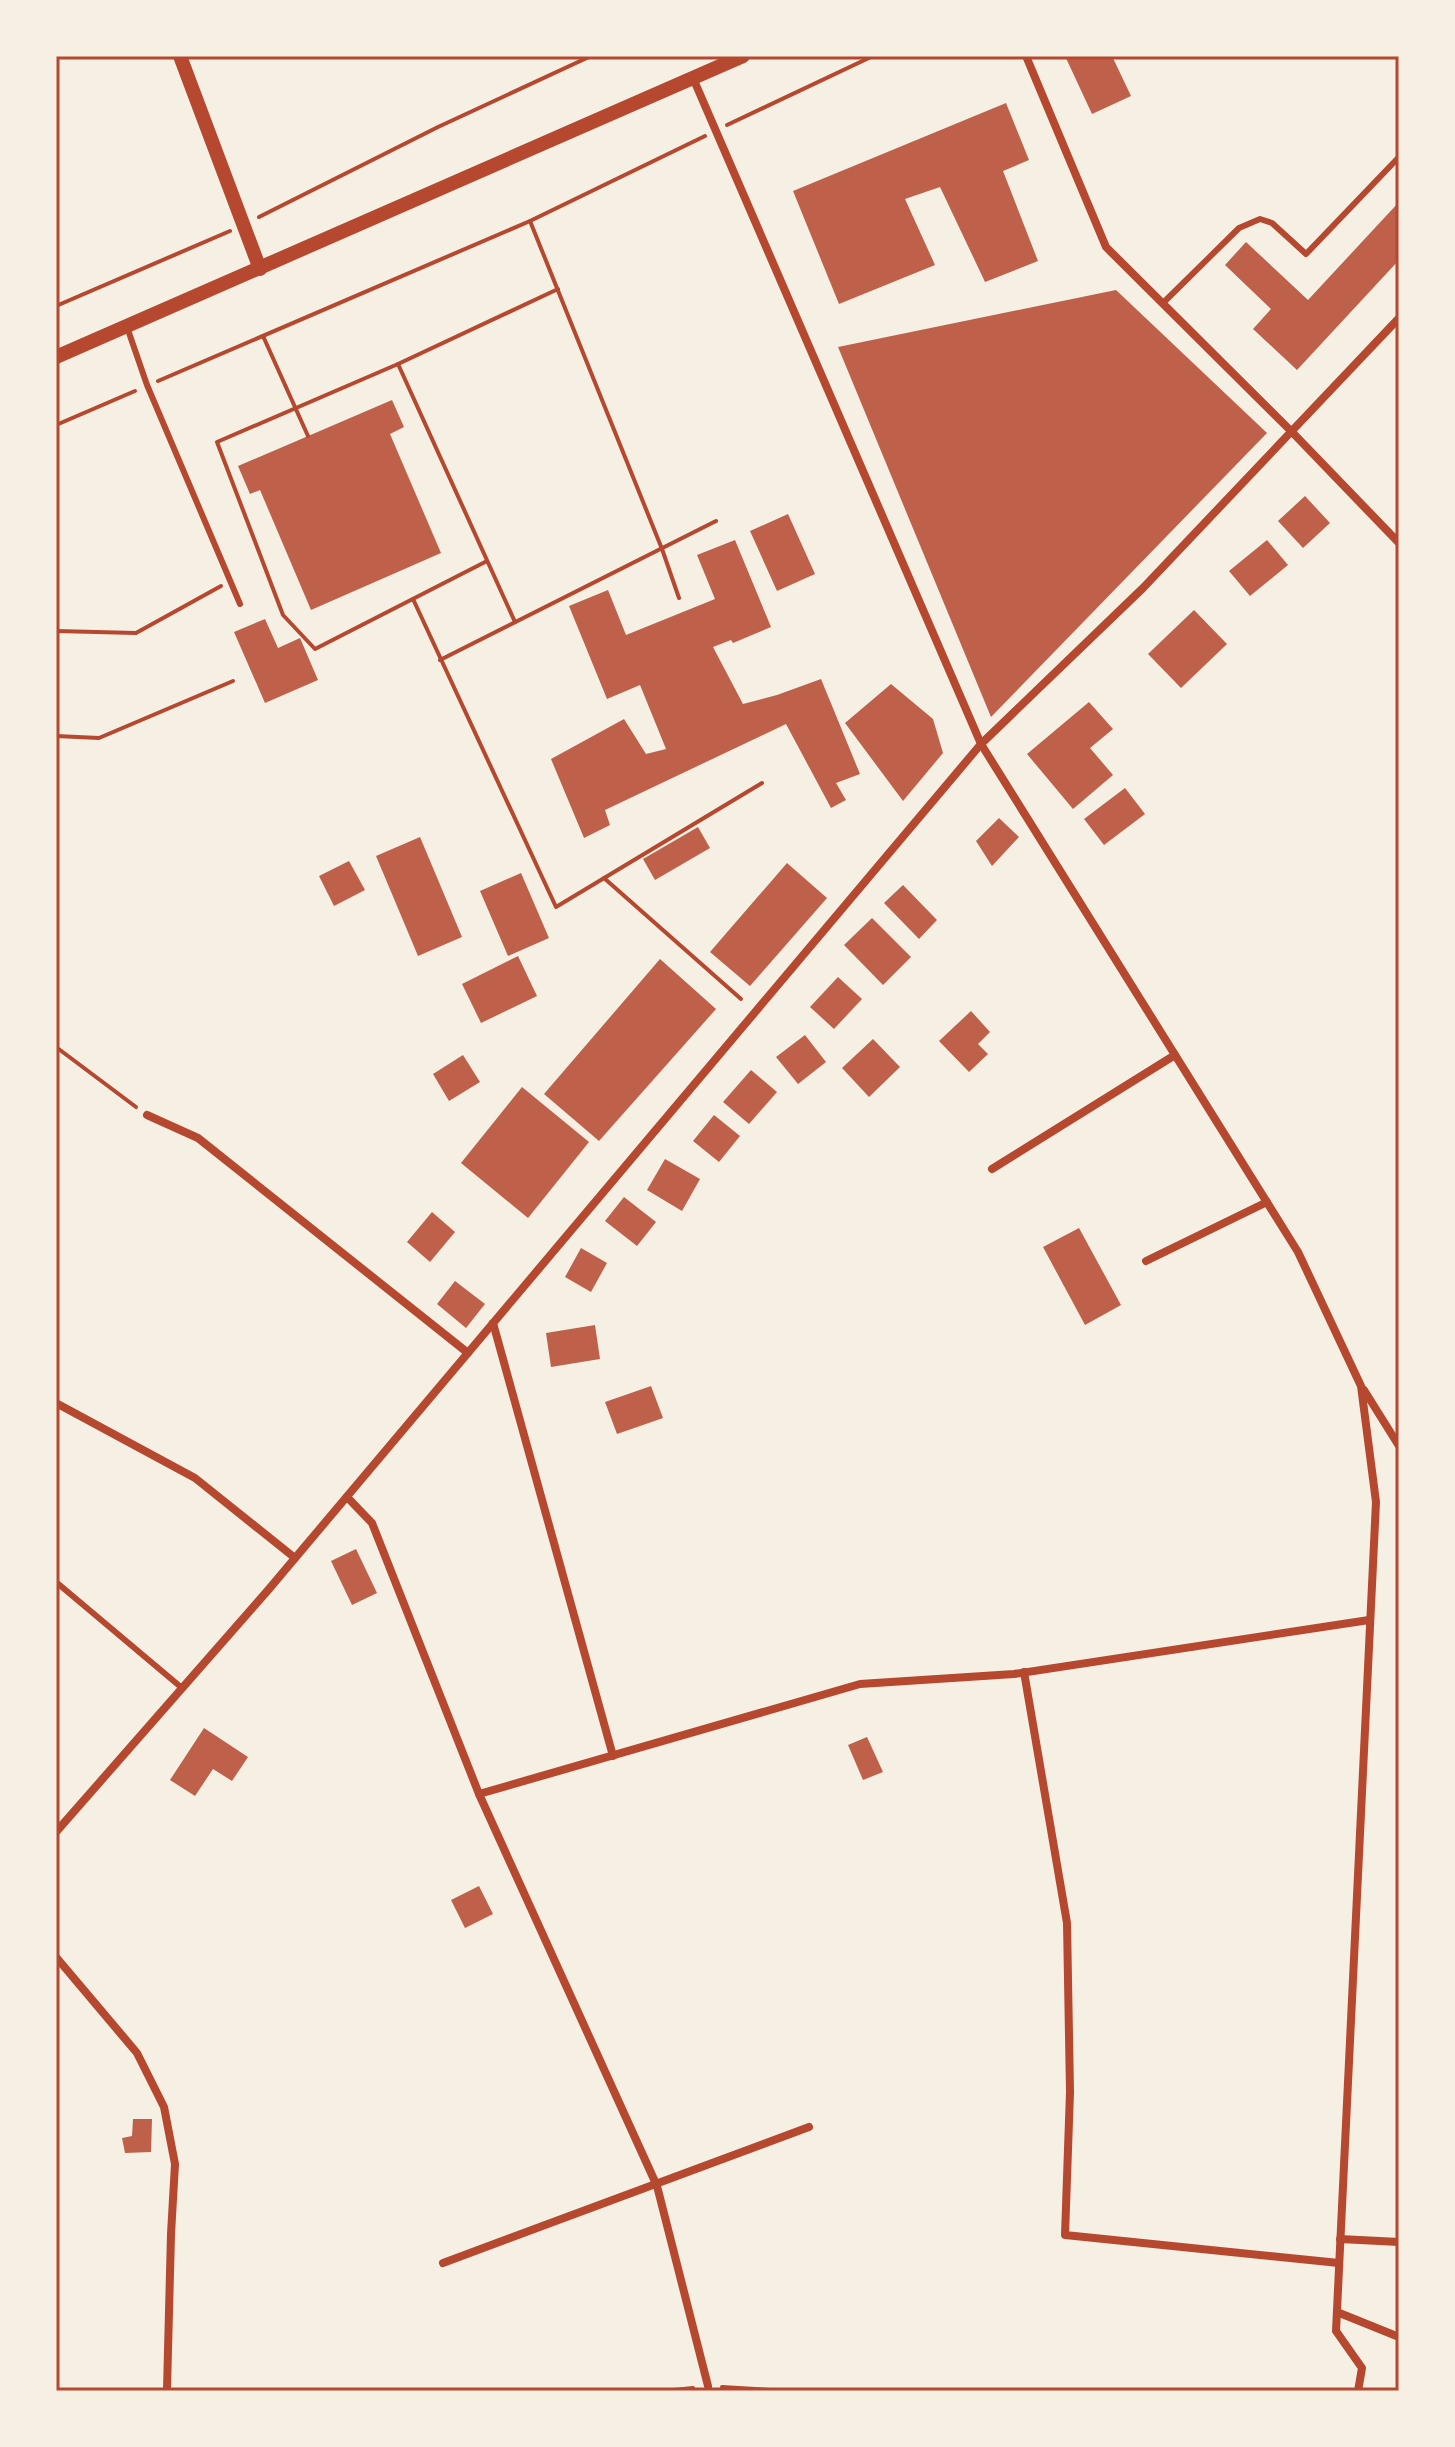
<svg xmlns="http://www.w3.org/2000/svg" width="1455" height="2447" viewBox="0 0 1455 2447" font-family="'PT Sans Narrow',sans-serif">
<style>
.building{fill:#bf614a}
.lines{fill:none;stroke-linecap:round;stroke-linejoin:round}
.path{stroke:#b5482f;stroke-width:4}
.service{stroke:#b5482f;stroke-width:6}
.minor{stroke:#b5482f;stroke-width:8}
.tertiary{stroke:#b5482f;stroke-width:14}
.neatline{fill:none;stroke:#b5482f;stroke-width:3}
</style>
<rect width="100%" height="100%" fill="#f6efe4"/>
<!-- building -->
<g class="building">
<polygon points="1065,56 1112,56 1131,96 1092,114"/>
<polygon points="1006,103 1029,160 1003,171 1038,261 985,282 940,187 905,199 935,265 839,304 793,191"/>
<polygon points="1399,202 1399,260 1297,370 1253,329 1271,309 1225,265 1246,242 1308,300"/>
<polygon points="1116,290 1267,433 991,717 838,347"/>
<polygon points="392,400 404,427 390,434 441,553 311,610 260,490 250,494 238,466"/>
<polygon points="1305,496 1330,523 1303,548 1278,521"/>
<polygon points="788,514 815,574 777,591 750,531"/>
<polygon points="735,540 771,627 733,643 731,640 713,647 743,704 777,695 821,679 860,774 836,783 846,800 831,808 786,724 605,810 610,825 584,838 551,759 624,719 646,754 666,749 640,685 607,699 569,606 608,590 626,635 715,599 697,555"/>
<polygon points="1267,540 1288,565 1250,596 1229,571"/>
<polygon points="1194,610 1227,644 1181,688 1148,654"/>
<polygon points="265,619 278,648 300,638 318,680 265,703 234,632"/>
<polygon points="891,684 933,719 943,753 903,801 845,723"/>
<polygon points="1089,702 1113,729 1090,748 1113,775 1073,809 1027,754"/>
<polygon points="1125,788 1145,814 1104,845 1084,819"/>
<polygon points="999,818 1019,837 992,866 976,841"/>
<polygon points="698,827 710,848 655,880 643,859"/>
<polygon points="420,837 462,937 418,956 376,856"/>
<polygon points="349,861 365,890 334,906 319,876"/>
<polygon points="787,863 827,898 750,986 710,952"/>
<polygon points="521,873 549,938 508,956 480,891"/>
<polygon points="903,885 937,920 919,939 884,903"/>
<polygon points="872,918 911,957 883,985 844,945"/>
<polygon points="518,956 537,996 481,1023 462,984"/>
<polygon points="660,959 716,1009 599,1141 544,1094"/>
<polygon points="838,977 862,999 834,1029 810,1007"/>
<polygon points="971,1011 990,1032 978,1044 988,1054 969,1072 939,1041"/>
<polygon points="805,1035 826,1062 798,1084 776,1057"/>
<polygon points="873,1039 900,1067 869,1097 842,1068"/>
<polygon points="463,1055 480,1082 449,1101 433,1074"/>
<polygon points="751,1070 777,1092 749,1124 723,1102"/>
<polygon points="522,1087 589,1142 528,1218 461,1163"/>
<polygon points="714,1115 740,1136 719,1162 693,1141"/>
<polygon points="665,1159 700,1179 682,1211 647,1190"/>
<polygon points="624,1197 656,1222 637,1246 605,1221"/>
<polygon points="432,1212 455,1232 430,1262 407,1242"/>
<polygon points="1079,1228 1121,1305 1085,1325 1043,1247"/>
<polygon points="581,1248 607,1263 591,1292 565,1277"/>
<polygon points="455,1281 485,1304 466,1328 437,1304"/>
<polygon points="595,1325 600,1359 551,1367 546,1333"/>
<polygon points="651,1386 663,1418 617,1434 605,1402"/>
<polygon points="356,1549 377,1593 352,1605 331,1561"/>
<polygon points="204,1728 248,1757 232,1781 213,1769 195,1796 170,1780"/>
<polygon points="867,1737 883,1772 863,1780 848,1745"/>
<polygon points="479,1886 493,1914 465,1928 451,1900"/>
<polygon points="133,2119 152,2119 151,2152 125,2153 122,2138 132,2136"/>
</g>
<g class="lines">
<!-- path -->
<g class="path">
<polyline points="727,125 873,56"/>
<polyline points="259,217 438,127 591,56"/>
<polyline points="530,221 662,549 679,598"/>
<polyline points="56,306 230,231"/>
<polyline points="263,336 308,436"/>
<polyline points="398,364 558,289"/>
<polyline points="158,381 530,221 705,136"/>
<polyline points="56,425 135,391"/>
<polyline points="487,561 315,649 283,615 217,442 398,364 515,622"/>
<polyline points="413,599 556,907 762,783"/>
<polyline points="56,631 136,633 221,586"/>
<polyline points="440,660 716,521"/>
<polyline points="56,736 99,738 233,681"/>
<polyline points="604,878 741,999"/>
<polyline points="56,1047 136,1107"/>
<polyline points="722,2387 787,2391"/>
<polyline points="664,2391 693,2388"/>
</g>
<!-- service -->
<g class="service">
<polyline points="1163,303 1239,228 1260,219 1272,223 1306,254 1399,157"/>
<polyline points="127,327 147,385 240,604"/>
<polyline points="56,1582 182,1688"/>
</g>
<!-- minor -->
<g class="minor">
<polyline points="1026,56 1106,247 1292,432 1399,543"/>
<polyline points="693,78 981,744 1298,1252 1361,1386 1376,1502 1336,2331 1362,2368 1358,2391"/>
<polyline points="147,1115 198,1138 468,1353"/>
<polyline points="992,1169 1175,1055"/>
<polyline points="1146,1261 1267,1202"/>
<polyline points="493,1323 613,1756"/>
<polyline points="1364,1390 1399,1446"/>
<polyline points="56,1403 195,1478 295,1558"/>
<polyline points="347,1497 372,1523 479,1794 657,2186 708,2386"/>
<polyline points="1024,1672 1067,1923 1070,2092 1065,2235 1339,2263"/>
<polyline points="479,1794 860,1684 1014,1674 1369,1620"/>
<polyline points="56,1832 269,1589 981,744 1143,588 1399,318"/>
<polyline points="56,1957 137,2053 164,2107 175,2164 171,2234 167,2389"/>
<polyline points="1340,2239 1399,2242"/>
<polyline points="443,2263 809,2127"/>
<polyline points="1337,2312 1399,2337"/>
</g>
<!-- tertiary -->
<g class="tertiary">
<polyline points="180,56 260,269"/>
<polyline points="56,357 743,56"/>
</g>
</g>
<!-- border -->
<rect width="1455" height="2447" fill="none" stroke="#f6efe4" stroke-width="116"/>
<rect x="58" y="58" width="1339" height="2331" class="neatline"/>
</svg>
